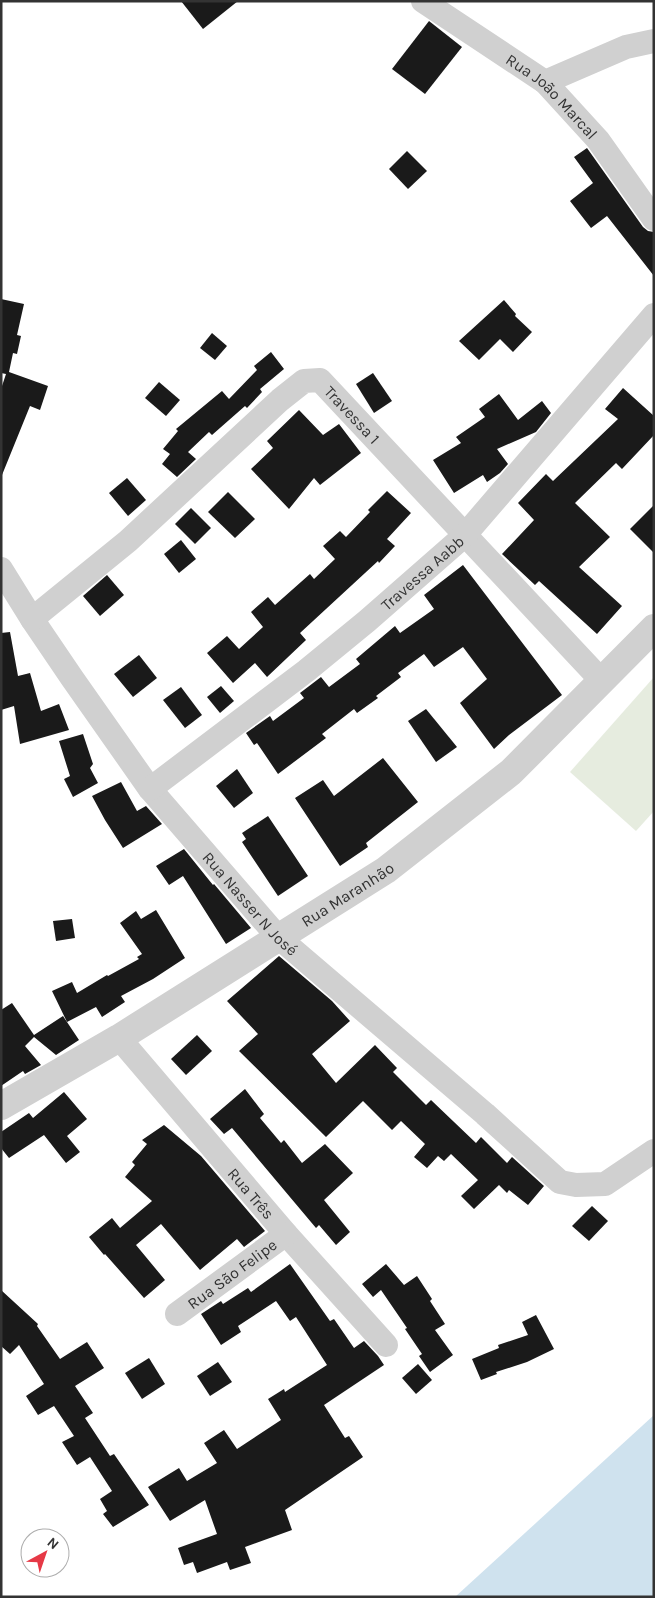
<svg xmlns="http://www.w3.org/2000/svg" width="655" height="1598" viewBox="0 0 655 1598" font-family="Karla,sans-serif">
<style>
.green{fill:#e6ecdf}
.water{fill:#cfe2ee}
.building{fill:#1a1a1a}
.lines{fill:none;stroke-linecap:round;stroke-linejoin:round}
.minor{stroke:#d0d0d0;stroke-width:24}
.tertiary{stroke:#d0d0d0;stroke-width:28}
.labels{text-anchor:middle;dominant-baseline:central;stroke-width:5;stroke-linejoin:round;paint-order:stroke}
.street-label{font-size:16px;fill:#333;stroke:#fff}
</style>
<rect width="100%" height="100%" fill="#fff"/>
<!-- green -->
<polygon class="green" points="654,677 654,811 636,831 570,772"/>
<!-- water -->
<polygon class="water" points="654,1415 654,1597 455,1597"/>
<!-- building -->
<g class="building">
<polygon points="181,1 238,1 203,29"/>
<polygon points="429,21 462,47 425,94 392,69"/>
<polygon points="587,148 643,227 648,231 654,232 654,276 607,216 591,228 570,201 593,183 574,157"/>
<polygon points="407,151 427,171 408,189 389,169"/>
<polygon points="1,299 24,304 17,335 21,336 17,354 13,353 9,372 48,386 40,410 30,406 2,475 1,389 6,374 1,373"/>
<polygon points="504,300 516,314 515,316 532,332 513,352 500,339 479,360 459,341"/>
<polygon points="212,333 227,346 215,360 200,348"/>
<polygon points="271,352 284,369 260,389 262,392 247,408 245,406 212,435 209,432 188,452 196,459 177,477 162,464 170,454 163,449 178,431 176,429 222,391 229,399 257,370 254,366"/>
<polygon points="373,373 392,401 374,413 356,384"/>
<polygon points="159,382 180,400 166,416 145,398"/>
<polygon points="623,388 654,416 654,435 622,469 616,463 575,503 610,537 579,567 622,606 597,634 539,581 535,585 502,554 534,520 518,503 546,474 553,481 618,419 605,409"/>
<polygon points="499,394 518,420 542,401 551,413 536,432 497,449 508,464 500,473 487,482 483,475 454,493 433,460 461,443 456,437 485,417 479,409"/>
<polygon points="299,410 323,435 339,424 361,453 320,485 314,478 289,509 251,469 273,448 267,441"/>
<polygon points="127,478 146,500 128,516 109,493"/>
<polygon points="387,491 411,513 387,539 395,546 379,563 378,561 300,633 306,640 267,677 255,663 233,683 207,653 227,636 239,649 263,627 251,612 268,597 275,605 310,574 314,579 335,559 323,546 340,531 346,537 370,512 368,510"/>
<polygon points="228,492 255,519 235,538 208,512"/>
<polygon points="654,505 654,553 630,529"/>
<polygon points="191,508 211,528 195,544 175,524"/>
<polygon points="181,540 196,559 179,573 164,554"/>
<polygon points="463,565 562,695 509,735 494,749 460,703 487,679 463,647 434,667 424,654 398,673 401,677 376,696 378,698 357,713 354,709 322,734 326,738 278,774 257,743 254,745 246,733 270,716 273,721 304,698 300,693 321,677 329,687 360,664 356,659 395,626 400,633 434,609 424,595"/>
<polygon points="107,575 124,595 100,616 83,596"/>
<polygon points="10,632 18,676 30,673 41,711 59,704 69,730 20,744 14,706 1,710 1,633"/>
<polygon points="139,655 157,678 133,697 114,674"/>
<polygon points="221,686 234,701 220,713 207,697"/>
<polygon points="181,687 202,715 185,728 163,700"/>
<polygon points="426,709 457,747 436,762 408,721"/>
<polygon points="83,734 93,764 90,768 98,783 73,797 64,779 70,776 59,741"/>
<polygon points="383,758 418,802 366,843 368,847 340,866 295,798 323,780 334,796"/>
<polygon points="237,769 253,793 234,808 216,786"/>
<polygon points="121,782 137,811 146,806 162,824 123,848 105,820 92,796"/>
<polygon points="268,816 308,876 278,896 242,842 246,839 242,833"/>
<polygon points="184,849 213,885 214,884 251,928 226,944 183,876 169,885 156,866"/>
<polygon points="156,910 185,958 153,979 121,996 125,1002 102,1017 96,1007 67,1022 52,991 72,982 77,993 107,975 108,976 139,959 137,957 142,954 120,923 136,911 141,919"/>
<polygon points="72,919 75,938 56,941 53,921"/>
<polygon points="279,956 332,1001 350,1021 312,1054 336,1083 375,1045 397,1068 393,1072 426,1105 431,1100 476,1143 481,1137 507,1163 512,1157 544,1186 528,1205 509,1190 507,1193 499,1185 474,1209 461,1196 478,1180 451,1154 444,1161 438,1156 427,1168 414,1157 425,1144 401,1121 392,1130 363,1101 326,1137 239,1051 258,1034 227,1001"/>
<polygon points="12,1003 34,1035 63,1016 79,1040 56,1055 34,1037 25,1046 41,1065 25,1074 23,1071 1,1086 1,1010"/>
<polygon points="197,1035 212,1051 186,1075 171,1059"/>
<polygon points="245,1089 264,1114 260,1118 281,1143 284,1140 302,1163 325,1144 353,1173 324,1200 350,1232 336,1245 319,1225 316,1228 232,1128 224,1134 210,1119"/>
<polygon points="64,1092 87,1119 67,1136 80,1152 66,1163 44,1135 9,1158 1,1148 1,1132 29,1113 33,1118"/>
<polygon points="164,1125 201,1156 265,1231 244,1247 237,1239 200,1270 161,1224 136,1245 165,1280 144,1298 105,1254 104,1255 89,1237 112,1218 120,1228 152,1201 125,1177 135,1165 132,1162 147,1144 142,1140"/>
<polygon points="592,1206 608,1221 589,1241 572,1226"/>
<polygon points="290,1264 330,1321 334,1319 354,1348 364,1341 378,1356 384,1365 324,1405 345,1438 349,1436 363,1457 285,1510 292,1530 245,1547 251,1563 230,1570 227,1562 197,1573 193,1562 184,1565 178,1548 217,1534 205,1500 170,1521 148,1487 179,1468 187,1481 217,1463 204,1443 224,1430 237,1449 281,1420 268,1399 284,1389 285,1392 327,1365 296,1317 290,1321 276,1301 238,1326 241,1332 221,1345 201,1314 221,1301 223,1304 248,1288 251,1292"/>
<polygon points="386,1264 404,1285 417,1276 432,1299 430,1301 445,1324 435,1330 453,1355 430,1372 419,1356 422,1354 405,1329 407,1328 381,1290 373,1297 362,1284"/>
<polygon points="1,1290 38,1324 37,1326 60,1359 87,1342 104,1368 75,1386 93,1413 85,1418 110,1456 114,1454 149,1505 113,1527 103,1514 107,1511 100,1499 112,1491 90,1457 77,1465 62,1442 74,1436 54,1406 38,1415 26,1396 44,1384 19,1345 10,1354 1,1346"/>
<polygon points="536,1315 554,1349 527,1362 496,1372 497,1374 481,1380 472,1359 499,1348 498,1345 528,1335 522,1322"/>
<polygon points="149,1358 165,1384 142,1399 125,1373"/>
<polygon points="218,1362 232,1382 210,1396 197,1376"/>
<polygon points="418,1364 432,1380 416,1394 402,1378"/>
</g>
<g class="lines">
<!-- minor -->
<g class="minor">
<path id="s1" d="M423,1L545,82L598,140L654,219"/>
<polyline points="545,82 626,47 654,41"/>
<path id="s2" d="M1,569L32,619L72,678L150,789L278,937L485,1114L560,1182L576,1185L605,1184L654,1151"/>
<path id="s3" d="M32,619L128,541L280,400L304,381L320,380L602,681"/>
<path id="s4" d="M150,789L306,671L367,621L464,536L654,315"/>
<path id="s5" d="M119,1038L286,1234L386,1345"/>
<path id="s6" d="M177,1314L286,1234"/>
</g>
<!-- tertiary -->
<path class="tertiary" id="s7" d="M1,1106L119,1038L386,870L511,772L654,628"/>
</g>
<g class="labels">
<!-- street labels -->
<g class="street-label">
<text stroke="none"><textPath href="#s1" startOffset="161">Rua João Marcal</textPath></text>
<text stroke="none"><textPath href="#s3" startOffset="425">Travessa 1</textPath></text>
<text stroke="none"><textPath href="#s4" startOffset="348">Travessa Aabb</textPath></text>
<text stroke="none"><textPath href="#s7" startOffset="406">Rua Maranhão</textPath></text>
<text stroke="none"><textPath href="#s2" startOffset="418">Rua Nasser N José</textPath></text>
<text stroke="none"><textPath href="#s5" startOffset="204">Rua Três</textPath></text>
<text stroke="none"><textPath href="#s6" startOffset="68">Rua São Felipe</textPath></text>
</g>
</g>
<!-- border -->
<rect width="655" height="1598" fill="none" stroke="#333333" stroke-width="5"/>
<!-- north arrow -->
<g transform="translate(45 1553) rotate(40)"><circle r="24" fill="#ffffff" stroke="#adadad"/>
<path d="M0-4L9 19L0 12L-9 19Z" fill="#e63946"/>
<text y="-8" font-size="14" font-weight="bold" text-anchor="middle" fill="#333333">N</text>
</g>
</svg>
